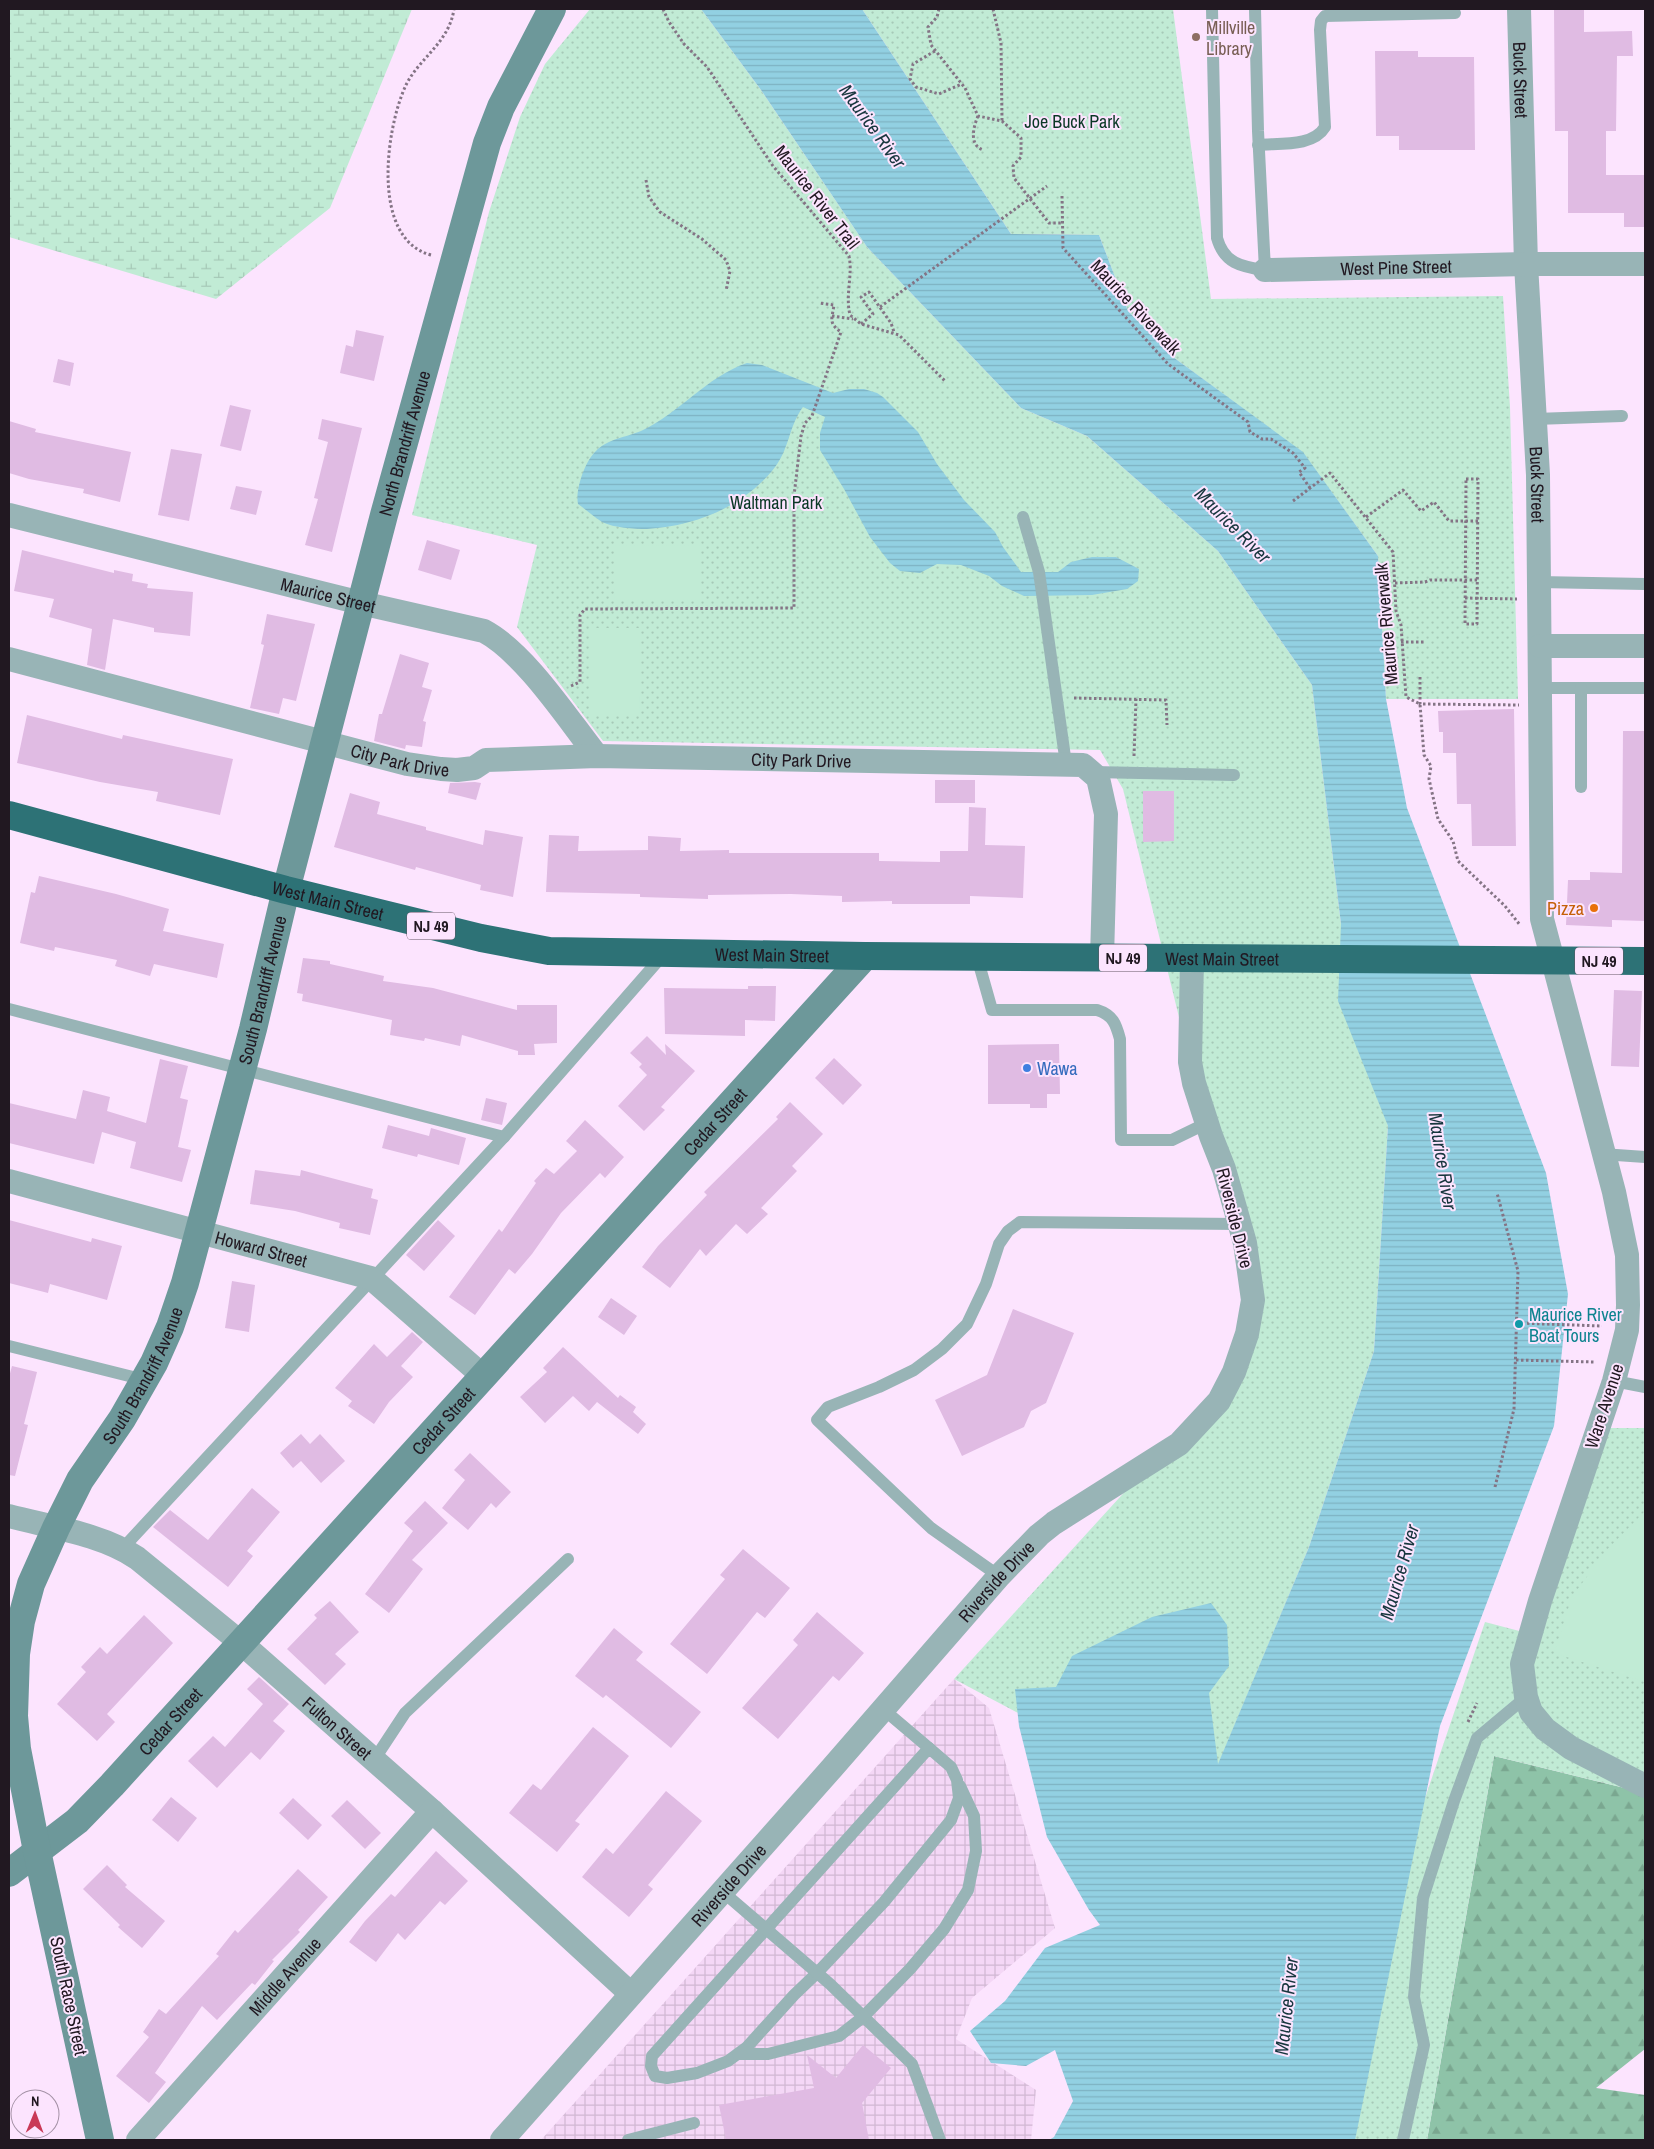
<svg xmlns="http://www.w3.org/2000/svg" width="1654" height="2149" viewBox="0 0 1654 2149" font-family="'Archivo Narrow',sans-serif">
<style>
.industrial{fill:url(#industrial-grid)}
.forest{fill:url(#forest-firs)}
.wetland{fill:url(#wetland-marsh)}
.park{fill:url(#park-dots)}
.garden{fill:#c1ebd5}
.water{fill:url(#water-rules)}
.building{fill:#e0bbe3}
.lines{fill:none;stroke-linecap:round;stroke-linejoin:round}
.path{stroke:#847485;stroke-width:3;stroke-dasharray:2.5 2.5;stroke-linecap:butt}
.lane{stroke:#98b4b6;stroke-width:12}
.street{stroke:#98b4b6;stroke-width:24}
.secondary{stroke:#6d989a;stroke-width:28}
.highway{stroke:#2d7276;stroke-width:28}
.education-dot{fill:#8d6e63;stroke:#fce4fe;stroke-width:2}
.food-dot{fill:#e8710a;stroke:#fce4fe;stroke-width:2}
.shop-dot{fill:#3f7fe0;stroke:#fce4fe;stroke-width:2}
.culture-dot{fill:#0f9aa8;stroke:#fce4fe;stroke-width:2}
.labels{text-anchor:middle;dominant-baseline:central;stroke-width:4;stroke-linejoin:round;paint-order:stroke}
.shield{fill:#fce4fe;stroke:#635563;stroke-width:1}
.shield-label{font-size:16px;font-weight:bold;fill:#211821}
.education-label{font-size:18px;fill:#785e54;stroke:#fce4fe;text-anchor:start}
.street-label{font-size:18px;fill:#211821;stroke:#fce4fe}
.park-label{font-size:18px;fill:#0a3825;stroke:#fce4fe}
.food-label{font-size:18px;fill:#c56008;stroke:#fce4fe;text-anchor:end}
.shop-label{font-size:18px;fill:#366cbe;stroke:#fce4fe;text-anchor:start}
.culture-label{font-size:18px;fill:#0d838f;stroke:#fce4fe;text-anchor:start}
.water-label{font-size:19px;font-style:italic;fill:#17363e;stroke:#fce4fe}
</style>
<defs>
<pattern id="industrial-grid" width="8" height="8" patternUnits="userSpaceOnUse" patternTransform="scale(1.25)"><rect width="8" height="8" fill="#f4d7f6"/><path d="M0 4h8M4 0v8" fill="none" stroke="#d1b8d3"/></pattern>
<pattern id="forest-firs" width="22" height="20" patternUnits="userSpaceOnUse" patternTransform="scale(1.25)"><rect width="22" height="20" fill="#8ec3a8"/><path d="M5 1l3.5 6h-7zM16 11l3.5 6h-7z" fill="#7aa790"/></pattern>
<pattern id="wetland-marsh" width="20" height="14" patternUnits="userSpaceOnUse" patternTransform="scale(1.25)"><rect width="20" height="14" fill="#c1ebd5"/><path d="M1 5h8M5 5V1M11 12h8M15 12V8" fill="none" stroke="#a6c9b7"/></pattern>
<pattern id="park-dots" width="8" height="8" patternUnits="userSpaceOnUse" patternTransform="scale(1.25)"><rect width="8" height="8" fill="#c1ebd5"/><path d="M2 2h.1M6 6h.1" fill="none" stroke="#a6c9b7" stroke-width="1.8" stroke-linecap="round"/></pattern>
<pattern id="water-rules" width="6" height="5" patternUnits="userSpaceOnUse" patternTransform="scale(1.25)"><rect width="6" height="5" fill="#92d0e2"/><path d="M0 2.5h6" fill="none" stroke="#7eb2c2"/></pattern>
</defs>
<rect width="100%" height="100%" fill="#fce4fe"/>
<!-- industrial -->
<polygon class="industrial" points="954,1679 989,1708 1055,1928 972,1998 956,2039 1036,2090 1031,2140 541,2140"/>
<!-- forest -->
<polygon class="forest" points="1494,1756 1645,1793 1645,2049 1596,2088 1645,2095 1645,2140 1427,2140"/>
<!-- wetland -->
<polygon class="wetland" points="9,9 412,9 330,208 216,299 9,237"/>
<!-- park -->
<g class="park">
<polygon points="590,9 701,9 761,90 867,247 1021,408 1087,436 1218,551 1312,685 1341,924 1388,1126 1374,1351 1309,1547 1218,1765 1124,1769 954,1679 1234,1372 1260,1310 1190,1062 1123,789 1100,750 603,741 517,627 537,545 412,515 489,212 520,117 545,64"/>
<polygon points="862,9 1173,9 1211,299 1503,296 1510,407 1518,699 1386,699 1378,556 1303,453 1173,357 1128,311 1099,235 1011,234"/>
<polygon points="1600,1428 1645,1428 1645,1793 1494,1756 1427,2140 1352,2140 1349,2021 1485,1622 1531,1634"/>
</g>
<!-- garden -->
<g class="garden">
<polygon points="701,545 701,599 615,600 614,546"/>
<polygon points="589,628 640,628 639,716 589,716"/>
<polygon points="1645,1511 1645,1682 1554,1653 1572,1597 1605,1552"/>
</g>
<!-- water -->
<g class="water">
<polygon points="701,9 862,9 1011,234 1099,235 1128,311 1173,357 1303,452 1378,556 1386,699 1407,808 1546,1173 1568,1294 1554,1426 1440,1726 1355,2140 1049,2140 1054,2137 1073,2101 1055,2050 1026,2066 991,2063 970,2031 1005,2001 1045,1948 1100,1925 1089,1910 1047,1837 1019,1726 1015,1689 1056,1687 1072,1656 1152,1617 1211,1603 1227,1625 1229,1666 1209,1693 1218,1764 1309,1547 1374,1351 1388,1126 1338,1001 1341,924 1312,685 1218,551 1087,436 1021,408 867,247 761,90"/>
<path d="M747,363L762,365L833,393L849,389H864L877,393L883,397L918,432L937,464L964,500L995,532L1003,547L1021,572H1058L1071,562L1092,557H1116L1139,569L1138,581L1127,589L1092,595L1024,596L1002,586L989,576L961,565L937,564L920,573L900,571L890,563L870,537L844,489L820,450V433L825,417L803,407C788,427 790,450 772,471C741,508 694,526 647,529C633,529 615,528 602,522C594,517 585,509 578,504C575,490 585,461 596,451C607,439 627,437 641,431C680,413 706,377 747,363Z"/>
</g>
<!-- building -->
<g class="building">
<polygon points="1554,9 1584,9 1584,32 1632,31 1633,56 1617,56 1616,131 1606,131 1606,175 1645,175 1645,227 1624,227 1624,213 1568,213 1568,131 1555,131"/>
<polygon points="1375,51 1418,51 1418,57 1474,57 1475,150 1399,150 1399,136 1376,136"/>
<polygon points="356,330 384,336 374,381 340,373 346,345 353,347"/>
<polygon points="58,359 74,363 70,386 53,382"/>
<polygon points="230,405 251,410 241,451 220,446"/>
<polygon points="322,419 362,428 332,552 305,545 318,499 314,498 328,442 318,439"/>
<polygon points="9,421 36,429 35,432 131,452 120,502 83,493 84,489 29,479 9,473"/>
<polygon points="171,449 202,454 189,521 158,515"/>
<polygon points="236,486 262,491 256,515 230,509"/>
<polygon points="427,540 460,550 451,580 418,570"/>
<polygon points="22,550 114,573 114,570 133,574 132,581 148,584 147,588 193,592 190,636 154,632 154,628 113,619 105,670 87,665 92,629 49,617 54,599 14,591"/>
<polygon points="267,614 315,624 296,701 283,698 279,714 250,708 264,645 261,644"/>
<polygon points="400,654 429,663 422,687 432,690 423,721 426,722 422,747 406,745 405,749 374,741 379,714 382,714"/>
<polygon points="1514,709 1516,846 1472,846 1471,804 1457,804 1456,753 1443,753 1443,732 1439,732 1438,711"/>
<polygon points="27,715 122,739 123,735 233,759 220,815 156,801 158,792 100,782 17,763"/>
<polygon points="1623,731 1645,731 1645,921 1612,920 1612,927 1566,925 1568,880 1590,880 1590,872 1622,873"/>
<rect x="935" y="780" width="40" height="23"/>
<polygon points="475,782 481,783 476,800 448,793 450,783"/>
<polygon points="1143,791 1174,791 1174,841 1143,842"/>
<polygon points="350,793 380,802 377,814 426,827 426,830 483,845 485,830 523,837 513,897 480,890 481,885 416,867 415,870 334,847"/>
<polygon points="969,807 986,808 985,845 1025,846 1023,898 970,896 970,904 892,904 892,901 842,902 842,896 791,894 708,895 708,899 640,897 640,894 546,892 549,835 579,836 578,851 648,850 648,836 681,838 680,851 729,850 729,853 879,853 879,861 940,862 940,851 968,851"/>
<polygon points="39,876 116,894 169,909 163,931 224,944 217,978 154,964 150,976 115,966 117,960 55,947 54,951 20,943 31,892 35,893"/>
<polygon points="303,958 330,961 330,964 384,976 383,981 433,988 517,1010 517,1005 557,1005 557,1043 534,1044 535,1055 518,1055 518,1051 462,1035 460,1046 425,1038 424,1041 390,1035 392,1020 302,1001 303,994 297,993"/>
<polygon points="748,986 776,986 775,1021 745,1020 745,1036 665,1034 664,988 748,989"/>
<polygon points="1614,990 1642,991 1639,1067 1611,1066"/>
<polygon points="647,1036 666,1055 665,1044 695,1071 661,1107 665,1110 644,1131 618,1106 647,1075 639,1067 642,1064 630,1053"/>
<polygon points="1059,1044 1060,1094 1047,1094 1047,1108 1030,1108 1030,1104 988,1104 988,1045"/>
<polygon points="834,1058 862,1085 843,1105 815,1078"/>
<polygon points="160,1059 188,1066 180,1098 188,1100 178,1147 191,1150 182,1182 130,1168 136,1142 102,1132 94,1164 9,1143 9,1103 76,1119 83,1090 110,1097 107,1111 146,1123"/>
<polygon points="486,1098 507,1103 502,1125 481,1120"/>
<polygon points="790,1102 823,1134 792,1166 797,1171 761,1208 768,1214 747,1234 736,1224 706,1256 700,1249 670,1288 642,1267 658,1246 707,1195 704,1192 778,1119 776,1117"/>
<polygon points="585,1120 624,1157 605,1178 600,1173 561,1213 532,1254 515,1274 509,1269 475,1315 449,1297 499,1229 502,1232 536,1183 534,1181 546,1168 554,1174 577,1151 566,1141"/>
<polygon points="388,1125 429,1136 431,1128 466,1138 459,1165 418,1154 417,1157 382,1148"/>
<polygon points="255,1170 300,1176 301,1170 373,1189 371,1198 378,1200 370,1235 339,1228 340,1223 295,1211 250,1204"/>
<polygon points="9,1220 91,1242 92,1238 122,1246 107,1300 50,1284 48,1293 9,1283"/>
<polygon points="438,1220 455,1236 424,1271 406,1255"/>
<polygon points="232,1281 255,1285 249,1332 225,1328"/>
<polygon points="611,1298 637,1316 624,1335 598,1317"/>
<polygon points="1013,1309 1074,1333 1046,1403 1031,1411 1024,1427 962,1456 935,1400 987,1375"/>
<polygon points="412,1332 423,1342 401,1366 413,1377 389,1402 374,1424 348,1406 352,1401 335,1388 374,1344 387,1357"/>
<polygon points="563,1347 618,1398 620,1395 636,1407 633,1412 646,1424 638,1434 597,1402 589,1411 573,1396 545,1423 520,1397 547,1372 543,1368"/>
<polygon points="12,1366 37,1372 24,1424 28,1425 15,1476 9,1475 9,1377"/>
<polygon points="301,1434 310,1444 320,1434 345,1461 321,1483 301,1461 293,1468 280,1453"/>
<polygon points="470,1453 511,1492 496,1508 491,1503 468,1530 442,1508 465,1480 454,1470"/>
<polygon points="252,1488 280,1512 247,1551 253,1556 228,1587 153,1527 170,1510 208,1540"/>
<polygon points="425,1501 448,1523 412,1560 423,1569 389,1613 365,1594 413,1531 404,1523"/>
<polygon points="743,1549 790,1588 765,1618 757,1612 707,1674 670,1644 725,1579 720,1575"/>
<polygon points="330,1601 359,1632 335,1654 346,1664 325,1685 287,1649 317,1618 314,1615"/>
<polygon points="817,1612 864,1653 839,1681 833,1676 778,1739 742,1708 798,1645 793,1640"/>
<polygon points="144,1615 173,1643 107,1714 115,1722 97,1741 57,1704 86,1672 81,1667 100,1647 107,1654"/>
<polygon points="614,1628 643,1652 636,1660 701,1712 671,1748 606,1695 603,1698 575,1676"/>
<polygon points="259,1677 289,1704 273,1721 285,1731 260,1760 251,1752 217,1788 188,1761 213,1736 225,1747 263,1704 247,1689"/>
<polygon points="593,1727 629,1756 575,1821 580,1824 557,1852 509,1813 533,1784 541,1790"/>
<polygon points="666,1791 702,1821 648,1885 653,1889 629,1917 582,1877 606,1848 613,1854"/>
<polygon points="171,1797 197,1818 178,1842 152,1820"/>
<polygon points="293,1798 322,1825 308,1840 279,1813"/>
<polygon points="347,1800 381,1833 365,1849 331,1816"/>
<polygon points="436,1851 468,1881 445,1905 440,1901 405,1940 398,1933 376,1962 349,1942 365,1921 391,1894 395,1897"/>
<polygon points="107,1865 127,1885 125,1887 165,1921 142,1948 118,1927 120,1925 83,1889"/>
<polygon points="298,1869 328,1897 298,1930 300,1932 272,1960 274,1961 255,1985 252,1983 217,2020 202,2006 155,2073 166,2082 149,2103 116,2076 149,2037 143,2032 159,2009 166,2014 219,1956 216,1954 235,1930 238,1933"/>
<polygon points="863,2045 891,2068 862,2103 869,2140 726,2140 719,2105 814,2088 807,2055 836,2078"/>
</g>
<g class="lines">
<!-- path -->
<g class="path">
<path d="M663,9L669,22L684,44L707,67L773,166L849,256C853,275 845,295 850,315L861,324L899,335L945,381"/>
<polyline points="939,9 937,17 928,27 931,45 965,88 978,116 1002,121 1021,138 1021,157 1013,166 1014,178 1049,223 1063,223"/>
<polyline points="993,9 1001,43 1002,121"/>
<polyline points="935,51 913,64 910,79 916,87 939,94 962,84"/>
<path d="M978,116C973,128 969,145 983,150"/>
<polyline points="646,180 649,197 660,212 702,239 726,260 730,271 726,291"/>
<polyline points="1062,196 1063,248 1168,364 1248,422 1250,432 1262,439 1271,439 1293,453 1305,468 1299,472 1310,488"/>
<path d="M431,255C370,239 386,127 406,85C420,57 449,43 454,9"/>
<polyline points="880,307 1047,186"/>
<polyline points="832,316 853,319"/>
<polyline points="861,324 873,314 861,297 869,292 891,323 894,332"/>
<polygon points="1466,479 1478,479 1477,624 1465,624"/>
<polyline points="1293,501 1330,473 1393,552 1396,611 1401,625 1406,697 1420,704 1424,755 1431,766 1429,779 1438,819 1453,841 1458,861 1505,906 1520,925"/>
<polyline points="1366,517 1403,490 1421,511 1434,502 1449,521 1478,521"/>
<polyline points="1395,583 1425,582 1430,580 1477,580"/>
<polyline points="1465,598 1517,599"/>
<polyline points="1401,642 1425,642"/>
<polyline points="1420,677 1420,704 1519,705"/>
<path d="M571,686L580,682V615L585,609L794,608V496L801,436L805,423L812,416L841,332C828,323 832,319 834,305L819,303"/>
<polyline points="1074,698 1166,700 1167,725"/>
<polyline points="1134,756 1136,699"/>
<polyline points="1517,1323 1602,1326"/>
<polyline points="1516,1360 1595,1362"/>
<polyline points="1495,1487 1514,1409 1518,1271 1497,1193"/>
<polyline points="1468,1722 1477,1703"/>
</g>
<!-- lane -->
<g class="lane">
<path d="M1212,9L1217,238C1224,263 1241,267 1265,270L1258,131L1255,9"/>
<path d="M1258,145C1280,143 1313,147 1325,127L1320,30L1321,21L1325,16L1455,13"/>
<polyline points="1535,419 1622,416"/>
<polyline points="1023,517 1039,572 1066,764"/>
<polyline points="1539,582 1645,584"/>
<polyline points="1541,688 1645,688"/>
<polyline points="1093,772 1234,775"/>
<polyline points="1581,787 1581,688"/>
<path d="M977,957L992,1010H1097C1113,1015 1116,1024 1120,1039L1121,1140H1172L1207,1123"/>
<polyline points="9,1009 504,1137"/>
<polyline points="1602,1154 1645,1157"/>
<polyline points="9,1346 145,1380"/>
<polyline points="1614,1381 1645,1387"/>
<polyline points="123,1548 504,1137 664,954"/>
<polyline points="999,1576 931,1528 817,1420 828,1407 879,1387 914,1370 942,1349 967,1324 986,1284 999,1244 1008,1231 1020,1222 1239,1224"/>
<polyline points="883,1709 929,1748"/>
<polygon points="929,1748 951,1767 957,1780 959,1798 951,1820 884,1902 817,1973 794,1995 747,2047 728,2061 697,2073 667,2078 655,2076 651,2066 652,2056"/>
<polyline points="374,1760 405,1713 568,1559"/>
<polyline points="723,1892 830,1984 912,2064 940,2140"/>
<polyline points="738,2054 768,2054 839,2036 863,2017 910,1969 944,1929 968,1890 976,1851 974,1816 960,1786"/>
<polyline points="628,2140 694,2123"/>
<polyline points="1403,2140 1424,2045 1414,1997 1423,1898 1454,1801 1477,1738 1526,1697"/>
</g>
<!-- street -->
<g class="street">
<path id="s1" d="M1519,9L1526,264L1538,475L1542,919L1614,1192L1627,1255L1628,1305L1627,1330L1614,1381L1540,1601L1522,1664L1526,1697L1531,1712L1545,1729L1571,1748L1645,1786"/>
<path id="s2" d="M1265,270L1526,264H1645"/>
<path id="s3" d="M9,515L361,603L484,631C525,653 567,718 597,756"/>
<polyline points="1540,646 1645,646"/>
<path id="s4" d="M9,659L407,764L441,769L457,770L474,768L486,760L597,756L1083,765L1098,778L1106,814L1102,958"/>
<path id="s5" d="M9,1181L371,1278L483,1376"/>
<path id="s6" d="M9,1516C50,1527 102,1534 137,1558L240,1642L432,1811L631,1994"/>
<path id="s7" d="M138,2140L432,1811"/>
<path id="s8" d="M502,2140L832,1768L999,1576L1039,1535L1054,1523L1179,1444L1219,1401L1234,1372L1247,1334L1253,1300L1245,1243L1224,1169L1211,1136L1194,1083L1190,1062L1192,958"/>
</g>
<!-- secondary -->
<g class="secondary">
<path id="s9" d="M9,1873L77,1821L112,1785L865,956"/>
<path id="s10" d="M100,2140L37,1851L17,1749L14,1716L16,1654L21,1621L31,1584L56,1528L80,1480L122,1419L154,1363L170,1327L185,1283L253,1029L286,890L384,515L487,143L501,107L552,9"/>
</g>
<!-- highway -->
<path class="highway" id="s11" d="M9,815L286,890L481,938L549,951L865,956L1645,961"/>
</g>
<!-- markers -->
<circle class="education-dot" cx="1196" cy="37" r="5"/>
<circle class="food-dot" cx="1594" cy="908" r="5"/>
<circle class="shop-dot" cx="1027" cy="1068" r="5"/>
<circle class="culture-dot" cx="1519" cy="1324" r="5"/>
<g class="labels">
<!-- shield labels -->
<g class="shield">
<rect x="407" y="912.5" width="48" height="27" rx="4"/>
<rect x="1099" y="944.5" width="48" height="27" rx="4"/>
<rect x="1575" y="947.5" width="48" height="27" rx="4"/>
</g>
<g class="shield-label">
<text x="431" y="926">NJ 49</text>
<text x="1123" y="958">NJ 49</text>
<text x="1599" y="961">NJ 49</text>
</g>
<!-- education labels -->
<g class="education-label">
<text x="1206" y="27">Millville<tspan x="1206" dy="21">Library</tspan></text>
</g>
<!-- street labels -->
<g class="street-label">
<text stroke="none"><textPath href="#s1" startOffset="71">Buck Street</textPath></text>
<text transform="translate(817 197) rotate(52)">Maurice River Trail</text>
<text stroke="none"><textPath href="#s2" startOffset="131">West Pine Street</textPath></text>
<text transform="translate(1136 307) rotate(47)">Maurice Riverwalk</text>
<text stroke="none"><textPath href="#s10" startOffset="1774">North Brandriff Avenue</textPath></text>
<text stroke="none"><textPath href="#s1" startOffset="476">Buck Street</textPath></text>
<text stroke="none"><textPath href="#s3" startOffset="329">Maurice Street</textPath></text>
<text transform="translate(1386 624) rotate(-95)">Maurice Riverwalk</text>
<text stroke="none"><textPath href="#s4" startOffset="404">City Park Drive</textPath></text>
<text stroke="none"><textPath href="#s4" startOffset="809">City Park Drive</textPath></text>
<text stroke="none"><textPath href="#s11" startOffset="330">West Main Street</textPath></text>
<text stroke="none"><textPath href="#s11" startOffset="780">West Main Street</textPath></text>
<text stroke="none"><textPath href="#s11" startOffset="1230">West Main Street</textPath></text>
<text stroke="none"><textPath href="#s10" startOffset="1209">South Brandriff Avenue</textPath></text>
<text stroke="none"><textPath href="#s9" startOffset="1032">Cedar Street</textPath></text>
<text transform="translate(1235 1218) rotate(76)">Riverside Drive</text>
<text stroke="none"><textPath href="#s5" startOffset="261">Howard Street</textPath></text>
<text stroke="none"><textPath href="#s10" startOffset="804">South Brandriff Avenue</textPath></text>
<text transform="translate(1604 1406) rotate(-72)">Ware Avenue</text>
<text stroke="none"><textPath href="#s9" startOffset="628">Cedar Street</textPath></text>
<text stroke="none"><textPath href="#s8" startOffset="746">Riverside Drive</textPath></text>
<text stroke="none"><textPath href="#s9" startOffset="222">Cedar Street</textPath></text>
<text stroke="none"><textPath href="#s6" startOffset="398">Fulton Street</textPath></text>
<text stroke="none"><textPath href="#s8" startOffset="341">Riverside Drive</textPath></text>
<text stroke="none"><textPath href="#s7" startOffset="220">Middle Avenue</textPath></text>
<text transform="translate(69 1996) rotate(78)">South Race Street</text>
</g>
<!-- park labels -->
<g class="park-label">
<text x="1072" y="121">Joe Buck Park</text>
<text x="776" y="502">Waltman Park</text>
</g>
<!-- food labels -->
<g class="food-label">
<text x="1584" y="908">Pizza</text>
</g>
<!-- shop labels -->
<g class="shop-label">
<text x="1037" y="1068">Wawa</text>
</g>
<!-- culture labels -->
<g class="culture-label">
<text x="1529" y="1314">Maurice River<tspan x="1529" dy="21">Boat Tours</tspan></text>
</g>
<!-- water labels -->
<g class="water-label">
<text transform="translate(873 126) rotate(54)">Maurice River</text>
<text transform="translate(1233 525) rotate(45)">Maurice River</text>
<text transform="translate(1443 1161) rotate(81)">Maurice River</text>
<text transform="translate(1399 1572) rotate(-74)">Maurice River</text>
<text transform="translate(1286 2006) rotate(-84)">Maurice River</text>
</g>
</g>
<!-- border -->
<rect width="1654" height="2149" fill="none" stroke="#211821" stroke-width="20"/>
<!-- north arrow -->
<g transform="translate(35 2114) rotate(1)"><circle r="24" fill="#fce4fe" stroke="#a492a6"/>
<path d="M0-4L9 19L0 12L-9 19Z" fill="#c93957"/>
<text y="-8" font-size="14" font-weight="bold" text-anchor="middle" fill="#211821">N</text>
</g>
</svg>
